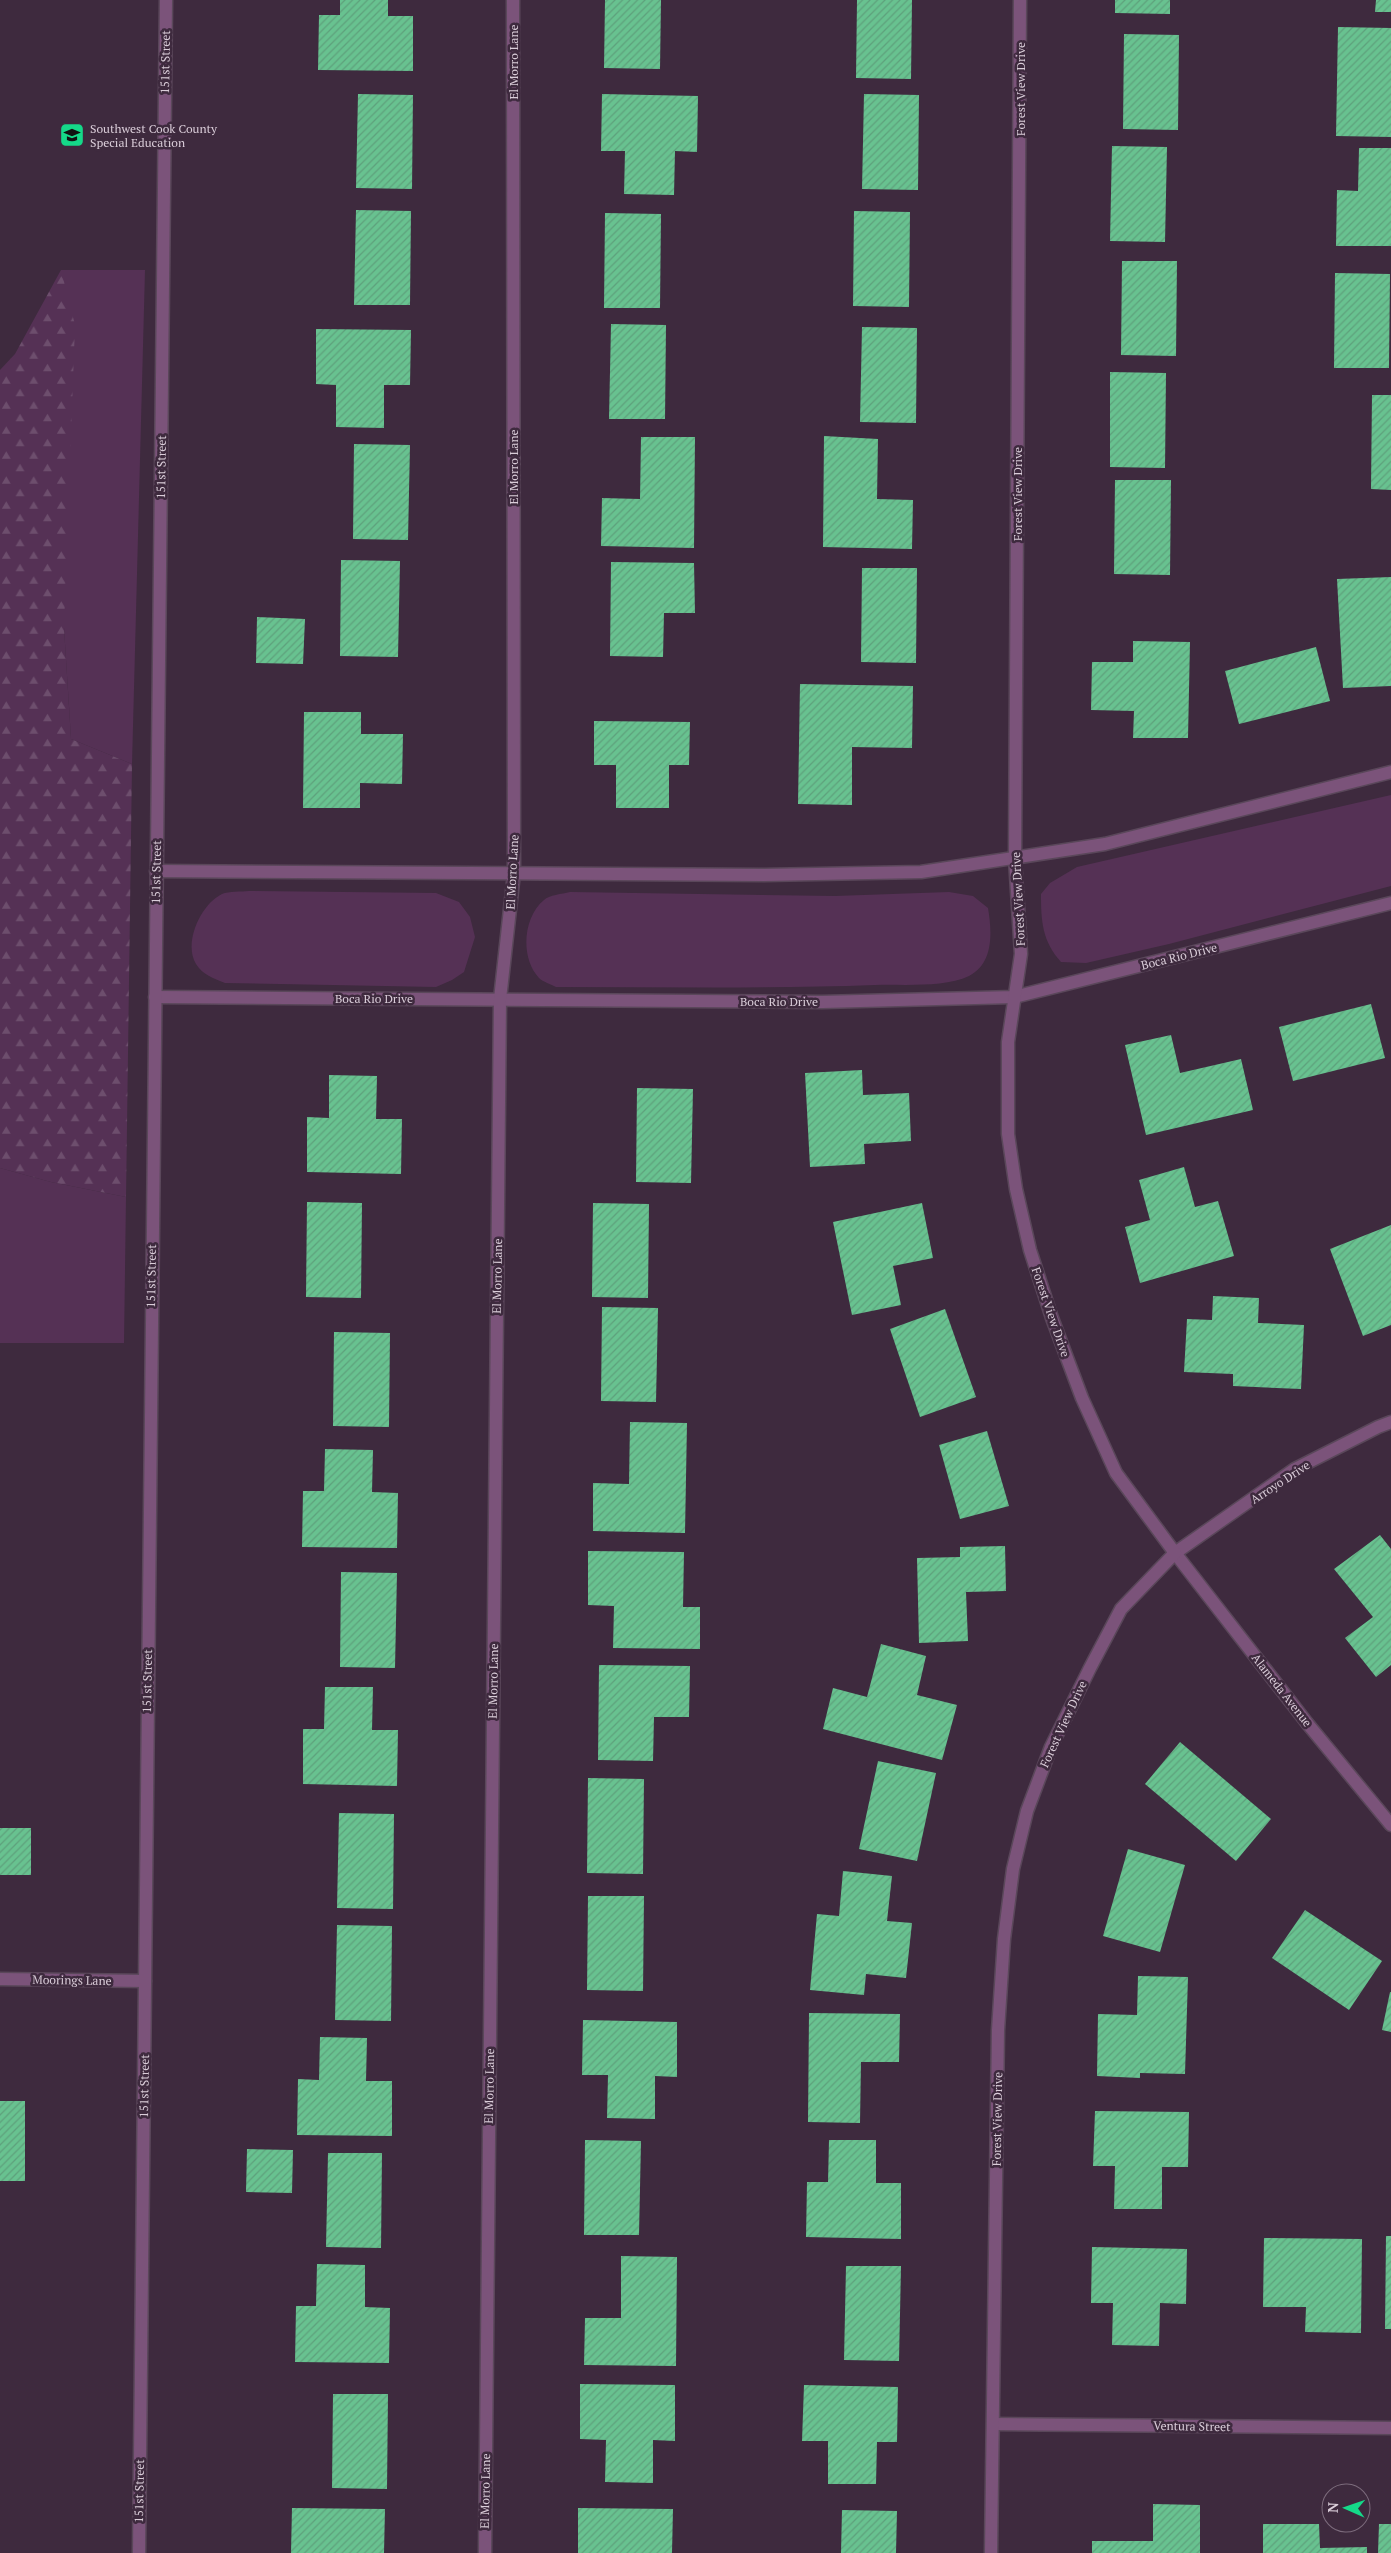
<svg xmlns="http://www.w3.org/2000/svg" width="1391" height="2553" viewBox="0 0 1391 2553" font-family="'PT Serif',serif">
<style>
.green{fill:#553155}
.forest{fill:url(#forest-firs)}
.building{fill:url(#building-hatch)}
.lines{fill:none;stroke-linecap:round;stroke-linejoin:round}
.minor-casing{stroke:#5a475a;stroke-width:15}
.minor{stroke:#7b537a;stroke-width:12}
.labels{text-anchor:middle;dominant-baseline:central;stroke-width:5;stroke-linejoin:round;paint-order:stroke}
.street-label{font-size:12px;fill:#dacdd9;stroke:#3e2a3e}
.poi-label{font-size:12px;fill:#dacdd9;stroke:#3e2a3e;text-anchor:start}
</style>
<defs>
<pattern id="forest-firs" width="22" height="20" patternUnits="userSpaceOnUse" patternTransform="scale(1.25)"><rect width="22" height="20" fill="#553155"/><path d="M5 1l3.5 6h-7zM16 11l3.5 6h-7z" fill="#6d4e6d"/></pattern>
<pattern id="building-hatch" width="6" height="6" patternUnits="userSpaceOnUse" patternTransform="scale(1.25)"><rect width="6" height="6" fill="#68c290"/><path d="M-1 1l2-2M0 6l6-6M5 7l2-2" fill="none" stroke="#5ea17c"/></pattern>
</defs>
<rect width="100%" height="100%" fill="#3e2a3e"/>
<!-- green -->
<g class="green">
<polygon points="61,270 145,270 132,764 71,739 64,628"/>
<path d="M1391,795V886L1169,944L1086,963L1061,962C1042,941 1041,921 1041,894L1050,883L1077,867Z"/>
<path d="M249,891L436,893L459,902L470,917L475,937L464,972L452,980L436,987L225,983C213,978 203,975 196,964C183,943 201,904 222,894C229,891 241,892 249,891Z"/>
<path d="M570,892L835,896L949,892L973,896L988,908C992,932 994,963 969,976C944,988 902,984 875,985C769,989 663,987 556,987C551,984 543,982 539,978C520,958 523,917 544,900C549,895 562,894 570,892Z"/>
<polygon points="0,1168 51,1182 126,1197 124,1343 0,1343"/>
</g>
<!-- forest -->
<polygon class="forest" points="61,270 75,325 64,628 71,739 132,764 126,1197 51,1182 0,1168 0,370 15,354"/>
<!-- building -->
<g class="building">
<polygon points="340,0 388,0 388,16 413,16 413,71 318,70 319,15 340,15"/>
<polygon points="605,0 661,0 660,69 604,68"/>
<polygon points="857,0 912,0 911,79 856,78"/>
<polygon points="1115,0 1170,0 1170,14 1115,13"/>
<polygon points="1376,0 1391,0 1391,12 1375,12"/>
<polygon points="1338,27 1391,28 1391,137 1336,136"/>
<polygon points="1124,34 1179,35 1178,130 1123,129"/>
<polygon points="358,94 413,95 412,189 356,188"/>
<polygon points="602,94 698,96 697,152 675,151 674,195 624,194 625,151 601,151"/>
<polygon points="864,94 919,95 918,190 862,189"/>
<polygon points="1112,146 1167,147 1165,242 1110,241"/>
<polygon points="1359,148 1391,148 1391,246 1336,246 1337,190 1358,191"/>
<polygon points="356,210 411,211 410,305 354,305"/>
<polygon points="854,211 910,212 909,307 853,306"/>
<polygon points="605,213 661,214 660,308 604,308"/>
<polygon points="1122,261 1177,261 1176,356 1121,355"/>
<polygon points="1335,273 1390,274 1389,368 1334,368"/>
<polygon points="611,324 666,325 665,419 609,419"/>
<polygon points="862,327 917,328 916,423 860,422"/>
<polygon points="316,329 411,330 410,385 384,385 384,428 336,427 336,385 316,384"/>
<polygon points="1110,372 1166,373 1165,468 1110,467"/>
<polygon points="1372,395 1391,395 1391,490 1371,489"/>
<polygon points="824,436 878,439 877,499 913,500 912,549 823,547"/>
<polygon points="641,437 695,437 694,548 601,546 602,498 640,499"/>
<polygon points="354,444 410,445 408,540 353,539"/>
<polygon points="1115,480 1171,480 1170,575 1114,574"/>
<polygon points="341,560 400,561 398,657 340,656"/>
<polygon points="611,562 694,563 695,613 664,613 663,657 610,656"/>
<polygon points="862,568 917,568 916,663 861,662"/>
<polygon points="1391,577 1391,686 1343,688 1337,579"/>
<polygon points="257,617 305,619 303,664 256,663"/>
<polygon points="1133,641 1190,642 1188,738 1133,738 1134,711 1091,710 1092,662 1133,662"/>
<polygon points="1316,647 1330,701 1239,724 1225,671"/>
<polygon points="800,684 913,686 912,748 852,747 852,805 798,804"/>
<polygon points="304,712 361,712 361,734 403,734 402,784 360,783 360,808 303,808"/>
<polygon points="594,721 690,722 689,765 669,765 669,808 616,808 616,765 594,765"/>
<polygon points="1371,1004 1385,1058 1293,1081 1279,1027"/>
<polygon points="1171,1035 1180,1073 1241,1059 1253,1110 1146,1135 1125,1045"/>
<polygon points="862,1070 863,1095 909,1093 911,1141 864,1144 865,1164 810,1167 805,1073"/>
<polygon points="329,1075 377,1076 376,1119 402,1119 401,1174 307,1172 307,1117 329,1118"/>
<polygon points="637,1088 693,1089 691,1183 636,1182"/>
<polygon points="1184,1167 1195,1207 1218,1201 1234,1256 1140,1283 1125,1227 1150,1220 1139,1180"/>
<polygon points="307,1202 362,1203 361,1298 306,1297"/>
<polygon points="593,1203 649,1204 648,1298 592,1297"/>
<polygon points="922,1203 933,1258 893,1266 901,1305 852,1315 833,1222"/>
<polygon points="1391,1225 1391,1325 1363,1336 1330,1249"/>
<polygon points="1213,1296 1259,1298 1258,1323 1304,1325 1301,1389 1233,1386 1233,1374 1184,1372 1187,1319 1212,1320"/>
<polygon points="602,1307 658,1308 656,1402 601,1401"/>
<polygon points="945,1309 976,1397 920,1417 890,1329"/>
<polygon points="334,1332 390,1333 389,1427 333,1426"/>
<polygon points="630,1422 687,1423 685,1533 593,1531 593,1483 629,1484"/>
<polygon points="987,1431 1009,1506 960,1519 939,1445"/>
<polygon points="325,1449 373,1450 372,1492 398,1493 397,1548 302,1547 303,1491 324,1491"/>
<polygon points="1380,1535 1391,1549 1391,1665 1376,1677 1345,1638 1373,1617 1334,1569"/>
<polygon points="1005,1546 1006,1591 966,1592 968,1641 919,1643 917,1558 960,1557 960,1547"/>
<polygon points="588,1551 684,1552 683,1607 700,1607 700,1649 613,1648 614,1606 588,1605"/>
<polygon points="341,1572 397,1573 395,1668 340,1667"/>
<polygon points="881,1644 926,1656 917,1695 957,1705 942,1760 823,1729 833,1688 867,1697"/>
<polygon points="599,1665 690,1666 689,1717 654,1717 653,1761 598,1760"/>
<polygon points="325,1687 373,1687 372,1730 398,1730 397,1786 303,1784 303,1729 324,1729"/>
<polygon points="1180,1742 1271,1819 1236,1861 1145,1784"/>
<polygon points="878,1761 936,1773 917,1861 859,1849"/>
<polygon points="588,1778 644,1779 643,1874 587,1873"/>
<polygon points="339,1813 394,1814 393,1909 337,1908"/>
<rect x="0" y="1828" width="31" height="47"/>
<polygon points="1128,1849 1185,1865 1160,1952 1103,1936"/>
<polygon points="843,1871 892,1876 887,1921 912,1923 906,1978 866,1974 864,1995 810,1990 817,1914 839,1916"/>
<polygon points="588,1896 644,1896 643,1991 587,1990"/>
<polygon points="1305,1910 1382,1961 1349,2010 1272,1958"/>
<polygon points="337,1925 392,1926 391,2021 335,2020"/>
<polygon points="1138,1976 1188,1977 1185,2074 1140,2073 1140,2078 1097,2076 1098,2014 1137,2015"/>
<polygon points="1390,1992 1391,1992 1391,2032 1382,2030"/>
<polygon points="809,2013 900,2014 899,2062 861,2062 860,2123 808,2122"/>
<polygon points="583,2020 677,2022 677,2077 655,2076 655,2119 607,2118 608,2075 582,2075"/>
<polygon points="320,2037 367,2038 366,2081 392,2081 392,2136 297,2135 298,2079 319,2080"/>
<rect x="0" y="2101" width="25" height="80"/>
<polygon points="1095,2111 1189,2112 1188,2167 1162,2167 1162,2209 1114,2209 1115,2166 1093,2166"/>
<polygon points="585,2140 641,2141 639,2235 584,2235"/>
<polygon points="829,2140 876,2140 876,2183 901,2183 901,2239 806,2237 807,2182 828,2182"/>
<polygon points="247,2149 293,2150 292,2193 246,2192"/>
<polygon points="328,2153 382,2153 381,2248 326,2247"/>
<polygon points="1386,2236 1391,2236 1391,2329 1385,2329"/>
<polygon points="1264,2238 1362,2239 1361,2333 1305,2332 1306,2307 1263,2307"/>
<polygon points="1092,2247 1187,2249 1186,2304 1160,2303 1159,2346 1112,2345 1113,2303 1091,2303"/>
<polygon points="621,2256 677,2257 676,2366 584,2365 585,2318 621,2318"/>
<polygon points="317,2264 365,2265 365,2307 390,2308 389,2363 295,2362 296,2306 316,2306"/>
<polygon points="846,2266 901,2266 899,2361 844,2360"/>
<polygon points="580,2384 675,2385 675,2441 653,2440 653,2483 605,2482 606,2440 580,2439"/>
<polygon points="804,2385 898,2387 897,2442 877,2442 876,2484 828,2484 828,2441 802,2441"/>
<polygon points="333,2394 388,2394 387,2489 332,2488"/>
<polygon points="1153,2504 1200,2505 1200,2553 1092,2553 1092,2541 1153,2541"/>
<polygon points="292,2508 385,2509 384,2553 291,2553"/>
<polygon points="578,2508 673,2509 672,2553 578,2553"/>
<polygon points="842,2510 897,2511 896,2553 841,2553"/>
<polygon points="1263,2524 1319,2524 1320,2548 1367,2547 1367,2553 1263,2553"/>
<polygon points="1379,2524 1391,2524 1391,2553 1378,2553"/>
</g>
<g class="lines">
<defs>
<g id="minor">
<polyline points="156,871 764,875 921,872 1105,844 1391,772"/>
<polyline points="155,997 822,1002 1014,997 1391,903"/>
<polyline points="1391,1422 1378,1427 1295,1469 1175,1553 1307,1723 1391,1825"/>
<polyline points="0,1979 145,1981"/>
<polyline points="994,2424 1391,2428"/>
<polyline points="139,2553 166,0"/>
<polyline points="485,2553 500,999 514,873 513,0"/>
<polyline points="991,2553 998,2030 1004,1939 1013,1869 1027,1811 1051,1747 1090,1668 1121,1609 1175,1553 1116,1473 1082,1398 1052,1318 1030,1250 1016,1189 1008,1134 1008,1042 1021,954 1015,859 1020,0"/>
</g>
</defs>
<!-- minor casing -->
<use href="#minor" class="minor-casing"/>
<!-- minor -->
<use href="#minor" class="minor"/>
</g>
<!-- icons -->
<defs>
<symbol id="school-square" viewBox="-11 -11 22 22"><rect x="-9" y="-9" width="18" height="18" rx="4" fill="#15d989" stroke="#3e2a3e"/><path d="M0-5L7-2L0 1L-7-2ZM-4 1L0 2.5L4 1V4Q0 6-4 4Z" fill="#111"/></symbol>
</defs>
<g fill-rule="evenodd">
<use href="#school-square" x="58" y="121" width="28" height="28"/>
</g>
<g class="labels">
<!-- street labels -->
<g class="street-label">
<text transform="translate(165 62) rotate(-89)">151st Street</text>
<text transform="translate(513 62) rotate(-90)">El Morro Lane</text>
<text transform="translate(1020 89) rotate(-90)">Forest View Drive</text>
<text transform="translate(161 467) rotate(-89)">151st Street</text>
<text transform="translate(513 467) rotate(-90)">El Morro Lane</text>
<text transform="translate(1017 494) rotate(-90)">Forest View Drive</text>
<text transform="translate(156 872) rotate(-89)">151st Street</text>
<text transform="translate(512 872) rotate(-87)">El Morro Lane</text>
<text transform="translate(1018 899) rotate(-93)">Forest View Drive</text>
<text transform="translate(1179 956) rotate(-14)">Boca Rio Drive</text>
<text x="374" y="998">Boca Rio Drive</text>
<text x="779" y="1001">Boca Rio Drive</text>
<text transform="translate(151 1276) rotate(-89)">151st Street</text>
<text transform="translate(497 1276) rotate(-89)">El Morro Lane</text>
<text transform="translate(1051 1312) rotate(71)">Forest View Drive</text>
<text transform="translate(1280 1482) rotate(-33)">Arroyo Drive</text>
<text transform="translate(147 1681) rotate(-89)">151st Street</text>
<text transform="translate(493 1681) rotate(-89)">El Morro Lane</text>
<text transform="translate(1282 1690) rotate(52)">Alameda Avenue</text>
<text transform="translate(1063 1724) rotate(-65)">Forest View Drive</text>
<text transform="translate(72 1980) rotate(1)">Moorings Lane</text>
<text transform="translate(144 2086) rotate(-89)">151st Street</text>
<text transform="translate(489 2086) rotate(-89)">El Morro Lane</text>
<text transform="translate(997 2119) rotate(-89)">Forest View Drive</text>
<text transform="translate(1192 2426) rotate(1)">Ventura Street</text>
<text transform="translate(139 2491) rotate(-89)">151st Street</text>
<text transform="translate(485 2491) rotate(-89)">El Morro Lane</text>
</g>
<!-- poi labels -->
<g class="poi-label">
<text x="90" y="128">Southwest Cook County<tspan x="90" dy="14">Special Education</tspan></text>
</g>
</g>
<!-- north arrow -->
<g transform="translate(1346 2508) rotate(272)"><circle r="24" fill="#3e2a3e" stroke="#7c6b7c"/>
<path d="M0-4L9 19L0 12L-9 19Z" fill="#15d989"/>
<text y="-8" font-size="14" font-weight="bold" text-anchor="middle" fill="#dacdd9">N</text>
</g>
</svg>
